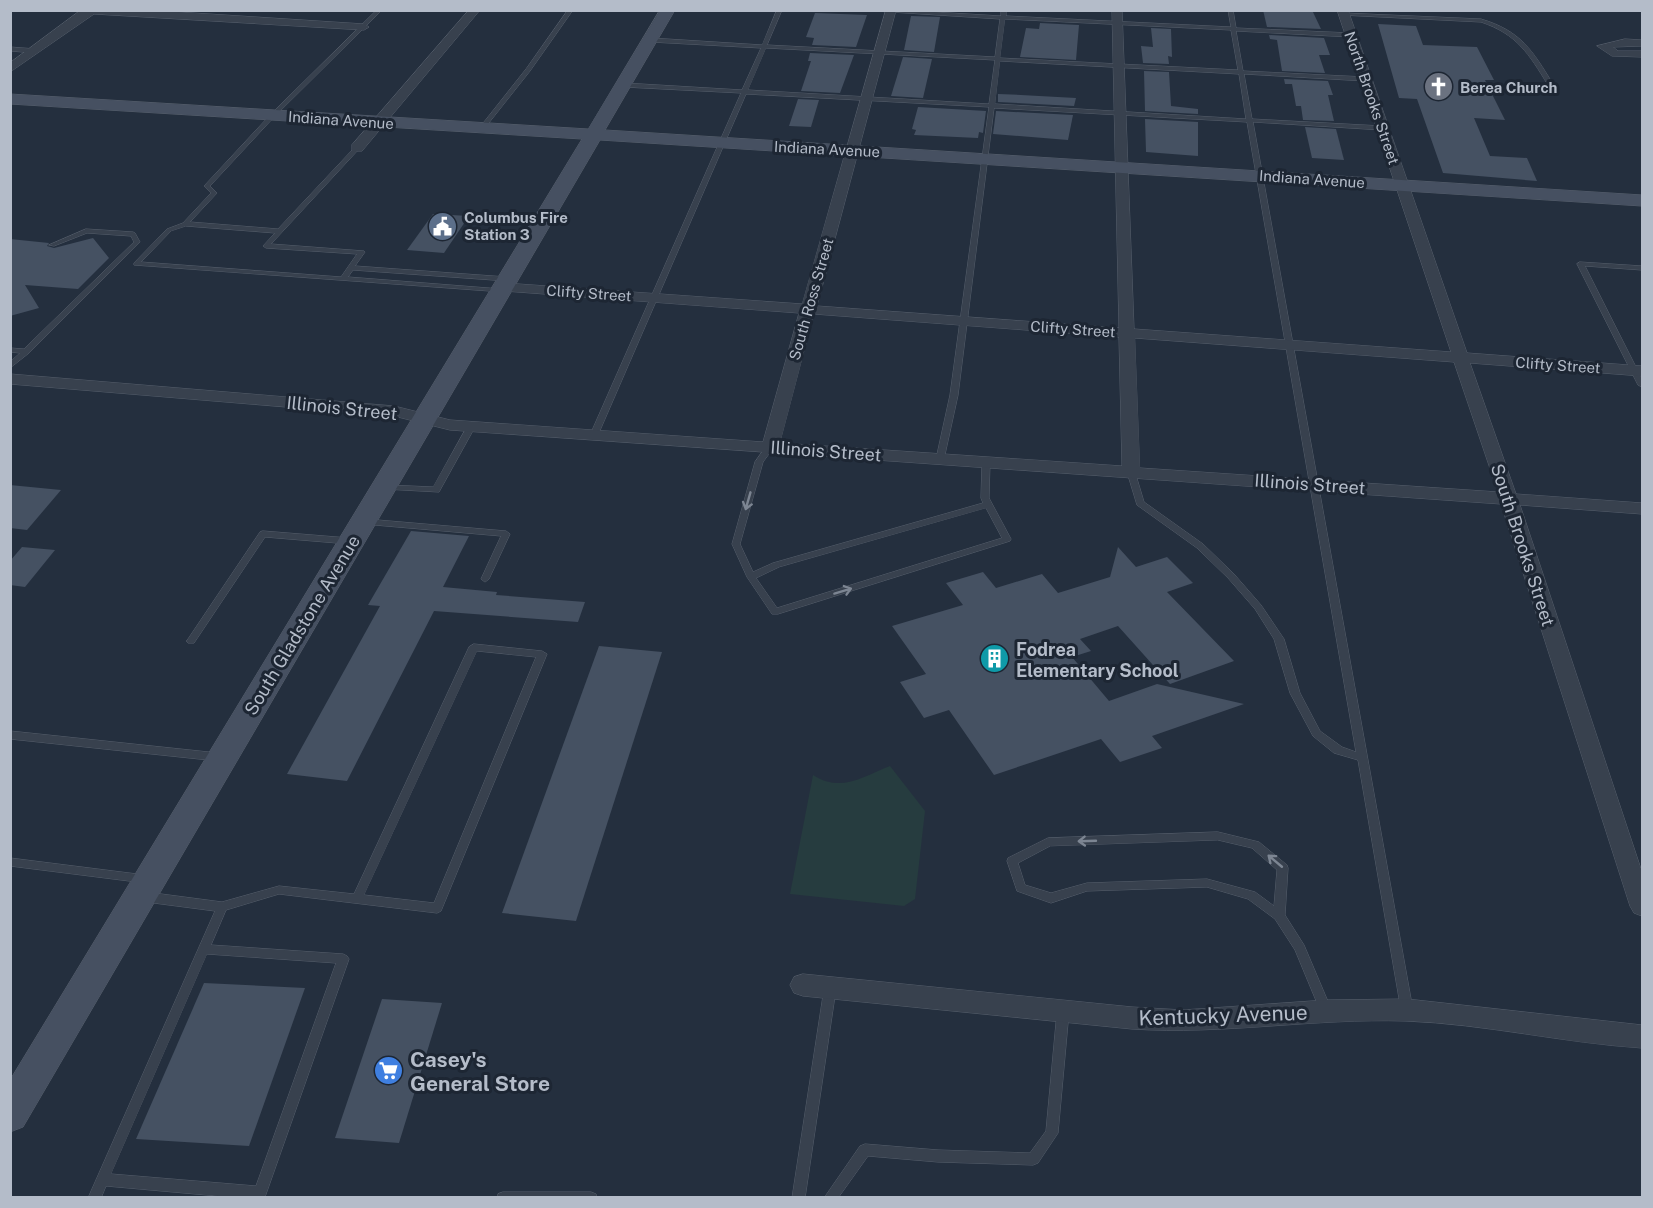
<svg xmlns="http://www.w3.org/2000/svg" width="1653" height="1208" viewBox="0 0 1653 1208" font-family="'Public Sans',sans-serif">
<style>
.green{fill:#263c3f}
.building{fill:#455162}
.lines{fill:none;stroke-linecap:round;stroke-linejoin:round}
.lane-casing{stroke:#565f6c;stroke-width:1}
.street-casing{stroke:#565f6c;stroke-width:1}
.secondary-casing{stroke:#565f6c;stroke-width:1}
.lane{fill:#38414e;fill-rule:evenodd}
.street{fill:#38414e;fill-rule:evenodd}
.secondary{fill:#465061;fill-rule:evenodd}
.oneway{stroke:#7c8592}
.labels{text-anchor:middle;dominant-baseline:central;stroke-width:6;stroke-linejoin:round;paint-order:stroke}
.far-poi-label{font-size:15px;font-weight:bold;fill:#b4bcc9;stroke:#1d2633;text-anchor:start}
.far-street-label{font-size:15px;fill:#b4bcc9;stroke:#1d2633}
.street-label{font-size:18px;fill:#b4bcc9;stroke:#1d2633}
.poi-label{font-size:18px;font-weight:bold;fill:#b4bcc9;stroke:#1d2633;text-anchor:start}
.near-street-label{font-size:21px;fill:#b4bcc9;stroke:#1d2633}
.near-poi-label{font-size:21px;font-weight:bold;fill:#b4bcc9;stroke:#1d2633;text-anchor:start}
</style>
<rect width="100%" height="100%" fill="#242f3e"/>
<!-- green -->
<path class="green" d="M890,766L925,811L915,899L904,906L790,894L813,775C841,793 862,777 890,766Z"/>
<!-- building -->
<g class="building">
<polygon points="1263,10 1312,10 1321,29 1267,27"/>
<polygon points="815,13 867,15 856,47 812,45 814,38 806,37"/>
<polygon points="911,16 940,17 934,52 904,50"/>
<polygon points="1040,23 1079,25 1076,60 1020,57 1026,28 1039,29"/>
<polygon points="1378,24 1416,26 1423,45 1477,47 1494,80 1485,80 1505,120 1474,118 1490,156 1527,158 1537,181 1443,173 1417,99 1399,98"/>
<polygon points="1151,28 1171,29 1172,57 1168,56 1169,64 1143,63 1141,46 1153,47"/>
<polygon points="1269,35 1324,38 1330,55 1319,55 1325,73 1282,71 1277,40 1270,39"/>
<polygon points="810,53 854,55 840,93 801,91 811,61 808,61"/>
<polygon points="903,57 932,59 923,98 891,96"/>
<polygon points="1144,71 1169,72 1171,106 1198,109 1198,114 1145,111"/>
<polygon points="1284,79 1328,81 1333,95 1328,95 1334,121 1303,120 1301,106 1296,106 1292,84 1285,84"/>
<polygon points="998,94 1021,95 1076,98 1074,106 998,102"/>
<polygon points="798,99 819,100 811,127 789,126"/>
<polygon points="918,107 986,111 983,133 979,132 978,138 914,135 916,130 912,129"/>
<polygon points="996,111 1073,115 1068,140 993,134"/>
<polygon points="1145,119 1198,122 1198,156 1146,152"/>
<polygon points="1305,127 1336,129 1344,160 1312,158"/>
<polygon points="433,214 469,216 444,253 407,250"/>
<polygon points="93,238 109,258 78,289 25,285 39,308 10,316 10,239 49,243 47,246 54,248"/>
<polygon points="10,485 61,490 27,530 10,528"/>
<polygon points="411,531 469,536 443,587 497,592 496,595 585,602 578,622 434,611 347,781 287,774 380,606 368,605"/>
<polygon points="22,547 55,550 25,587 10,585 10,561"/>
<polygon points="1118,547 1136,567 1167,557 1193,583 1167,592 1234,661 1170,684 1118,626 1080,639 1091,651 1072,657 1109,701 1157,684 1244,704 1152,736 1162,748 1120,762 1101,739 994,775 949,710 924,718 900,682 926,674 892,626 963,605 946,583 983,572 996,588 1042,574 1058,593 1110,577"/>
<polygon points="599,646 662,652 576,921 502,913"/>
<polygon points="204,983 305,988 249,1146 136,1139"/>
<polygon points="382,999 442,1003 399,1143 335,1138"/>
</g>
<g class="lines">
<defs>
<g id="lane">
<path d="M377,10H382L275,116L210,186L217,193L190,222L278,229L355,147H359V149L271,244L364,251L365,252L355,266L507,277L510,279L507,281L353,270L348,277L501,289L503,290V292L134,265V263L167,229L183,223L211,193L204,186L205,185L271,114ZM186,226L275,233L263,246L266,248L357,254L341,277L141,262L171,231Z"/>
<polygon points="568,10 573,10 530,71 484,129 480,129 480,127 526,69"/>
<path d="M777,10H782L767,45L995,57L1000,19L859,10H900L1001,16V10H1006V16L1231,27L1228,10H1233L1236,28L1351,33L1354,35L1351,37L1236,31L1243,71L1365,77L1368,79L1365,81L1244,74L1252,119L1382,126L1385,128L1382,130L1253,122L1413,1010L1411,1014L1407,1015L1403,1014L1401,1010L1358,760L1334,753L1313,736L1290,693L1274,639L1255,609L1228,578L1197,548L1137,505L1127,472L1131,470L1135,472L1144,502L1203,544L1234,574L1261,605L1284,639L1300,693L1320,731L1342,747L1356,752L1247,122L994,108L958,395L944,459L940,461L936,459L950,395L989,107L746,94L598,435L594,437L590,435L741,93L624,87L621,85L624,83L742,90L761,48L651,42L648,40L651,38L762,45ZM1005,19L1231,30L1238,70L1000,58ZM766,48L995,60L989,104L748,90ZM1000,61L1239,74L1246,119L995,104Z"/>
<path d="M1343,13L1481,19C1521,31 1532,50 1553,84L1548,85C1529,54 1517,34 1481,22L1341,15V13Z"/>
<polygon points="10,47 36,49 39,51 36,53 10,51"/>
<polygon points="86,229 133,232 135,233 140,242 29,353 10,368 10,362 20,353 10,352 10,348 24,349 134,242 131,236 87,233 54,246 49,245"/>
<polygon points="1580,262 1642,266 1642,270 1585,266 1642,379 1642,387 1638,385 1577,264"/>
<polygon points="468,425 471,425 475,427 439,492 384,489 383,487 387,485 433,487"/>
<path d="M767,445H770L774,447L763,462L740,544L753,572L773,563L983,503L981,498L982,462L986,460L990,462L989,498L1011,539L1010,541L778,614H772L747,577L732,544L755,462ZM986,508L1002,538L777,608L756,578L779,567Z"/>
<polygon points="366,519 506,531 510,534 489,579 485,582 481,579 501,536 363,524 362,522 363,520"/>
<polygon points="263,531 349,538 353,541 349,544 265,537 194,643 188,643 186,641 188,639 260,532"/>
<path d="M474,644L542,651L547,654L441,911L437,913L279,894L226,910L211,945L343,954L347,956L349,959L265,1197L240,1198L106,1186L101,1198H88L215,911L146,902L142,900L140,897L142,894L146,892L222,902L279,886L354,894L469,647ZM477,651L536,657L434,903L364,895ZM207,954L336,963L256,1186L111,1174Z"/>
<polygon points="10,731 218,753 222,754 223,757 222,760 218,761 10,739"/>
<path d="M1218,832L1259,842L1287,865L1288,868L1285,915L1304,945L1332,1011L1330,1015L1326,1016L1322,1015L1295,950L1275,919L1248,899L1207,887L1087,891L1051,903L1017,891L1007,861L1008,858L1048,838ZM1218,840L1252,848L1277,870L1274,906L1255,892L1207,879L1087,883L1051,893L1025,885L1018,863L1050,846Z"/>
<polygon points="10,858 145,875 149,876 150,879 149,882 145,883 10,866"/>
<polygon points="830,984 834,985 836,989 805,1198 792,1198 824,989 826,985"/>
<polygon points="1063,1007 1067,1008 1069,1012 1058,1133 1038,1163 1033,1165 938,1162 868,1156 838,1198 824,1198 860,1146 865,1144 938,1150 1030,1153 1046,1131 1057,1012 1059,1008"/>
<polygon points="503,1192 591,1192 596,1194 597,1198 497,1198 498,1194"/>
</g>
<g id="street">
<polygon points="81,10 147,10 364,24 369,27 364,30 94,14 10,72 10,63"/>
<polygon points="469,10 480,10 362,151 352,151 352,145"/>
<path d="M886,10H896L817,306L1119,328L1112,10H1122L1134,329L1451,352L1337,10H1348L1467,353L1642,366V376L1470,363L1516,494L1642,503V514L1520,505L1642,872V916L1634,913L1630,906L1501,504L450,430L394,416L10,384V374L394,406L450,420L763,442L799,313L504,291L497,287L504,283L802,304ZM814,314L1119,337L1122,466L780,443ZM1135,338L1454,362L1498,492L1140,468Z"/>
<polygon points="1625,39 1642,40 1642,46 1613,47 1618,51 1642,51 1642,57 1612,56 1597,46"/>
<path d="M803,974L1132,1007L1183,1010L1326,1000L1407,999L1642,1025V1048C1564,1043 1485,1024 1406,1021C1314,1018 1224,1035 1132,1029L803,996L794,993L790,985L794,977Z"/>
</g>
<polygon id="secondary" points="660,10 675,10 605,130 1642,195 1642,206 600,140 23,1127 10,1132 10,1080 582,139 10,104 10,94 588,129"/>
</defs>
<!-- lane casing -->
<use href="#lane" class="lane-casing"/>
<!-- street casing -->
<use href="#street" class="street-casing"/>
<!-- secondary casing -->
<use href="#secondary" class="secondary-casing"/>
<!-- lane -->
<use href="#lane" class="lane"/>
<!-- street -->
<use href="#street" class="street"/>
<!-- secondary -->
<use href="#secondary" class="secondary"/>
</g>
<!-- one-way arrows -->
<defs><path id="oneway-shaft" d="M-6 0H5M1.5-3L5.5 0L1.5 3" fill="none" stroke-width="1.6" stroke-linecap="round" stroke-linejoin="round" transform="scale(1.5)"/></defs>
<g class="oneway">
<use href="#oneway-shaft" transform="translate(748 501) rotate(106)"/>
<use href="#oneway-shaft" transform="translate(843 591) rotate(-17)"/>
<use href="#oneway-shaft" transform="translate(1087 841) rotate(178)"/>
<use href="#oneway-shaft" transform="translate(1275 861) rotate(-140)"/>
</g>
<!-- icons -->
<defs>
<symbol id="church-disc" viewBox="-11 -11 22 22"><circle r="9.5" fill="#6b7280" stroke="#1d2633"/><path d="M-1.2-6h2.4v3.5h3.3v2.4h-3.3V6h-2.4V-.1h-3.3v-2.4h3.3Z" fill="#fff"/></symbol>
<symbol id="civic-disc" viewBox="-11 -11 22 22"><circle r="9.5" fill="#5c6f8a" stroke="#1d2633"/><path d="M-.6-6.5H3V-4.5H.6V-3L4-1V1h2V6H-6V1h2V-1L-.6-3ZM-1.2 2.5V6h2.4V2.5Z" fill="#fff"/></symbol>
<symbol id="building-disc" viewBox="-11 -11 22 22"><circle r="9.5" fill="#0f9aa8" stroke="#1d2633"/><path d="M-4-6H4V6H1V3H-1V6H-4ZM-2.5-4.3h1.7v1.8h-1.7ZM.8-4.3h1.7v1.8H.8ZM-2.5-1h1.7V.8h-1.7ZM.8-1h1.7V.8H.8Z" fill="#fff"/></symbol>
<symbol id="supermarket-disc" viewBox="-11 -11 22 22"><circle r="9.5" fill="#3f7fe0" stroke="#1d2633"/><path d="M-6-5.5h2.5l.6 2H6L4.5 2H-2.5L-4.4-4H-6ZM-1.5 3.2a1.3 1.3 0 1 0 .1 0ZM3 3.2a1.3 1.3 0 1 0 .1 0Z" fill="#fff"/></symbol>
</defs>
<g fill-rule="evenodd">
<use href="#church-disc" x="1422" y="70" width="33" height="33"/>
<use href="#civic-disc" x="426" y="210" width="33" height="33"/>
<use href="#building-disc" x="978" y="642" width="33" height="33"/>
<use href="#supermarket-disc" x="372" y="1054" width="33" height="33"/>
</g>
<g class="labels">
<!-- far-poi labels -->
<g class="far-poi-label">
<text x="1460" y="87">Berea Church</text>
<text x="464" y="217">Columbus Fire<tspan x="464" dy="17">Station 3</tspan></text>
</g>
<!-- far-street labels -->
<g class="far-street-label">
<text transform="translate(1372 98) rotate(71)">North Brooks Street</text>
<text transform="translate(341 120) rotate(4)">Indiana Avenue</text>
<text transform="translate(827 149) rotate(3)">Indiana Avenue</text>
<text transform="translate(1312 179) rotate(4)">Indiana Avenue</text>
<text transform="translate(589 293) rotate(4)">Clifty Street</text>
<text transform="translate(811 299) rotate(-74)">South Ross Street</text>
<text transform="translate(1073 329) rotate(4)">Clifty Street</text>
<text transform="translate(1558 365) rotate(4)">Clifty Street</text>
</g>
<!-- street labels -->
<g class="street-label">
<text transform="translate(342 408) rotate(6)">Illinois Street</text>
<text transform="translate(826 451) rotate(4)">Illinois Street</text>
<text transform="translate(1310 484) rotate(4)">Illinois Street</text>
<text transform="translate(1523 545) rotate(72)">South Brooks Street</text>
<text transform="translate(302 625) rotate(-59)">South Gladstone Avenue</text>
</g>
<!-- poi labels -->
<g class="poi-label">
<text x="1016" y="649">Fodrea<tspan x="1016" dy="21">Elementary School</tspan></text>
</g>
<!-- near-street labels -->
<g class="near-street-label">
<text transform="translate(1223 1015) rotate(-2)">Kentucky Avenue</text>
</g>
<!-- near-poi labels -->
<g class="near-poi-label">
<text x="410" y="1059">Casey's<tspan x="410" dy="24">General Store</tspan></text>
</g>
</g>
<!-- border -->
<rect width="1653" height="1208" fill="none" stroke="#b4bcc9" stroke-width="24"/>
</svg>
